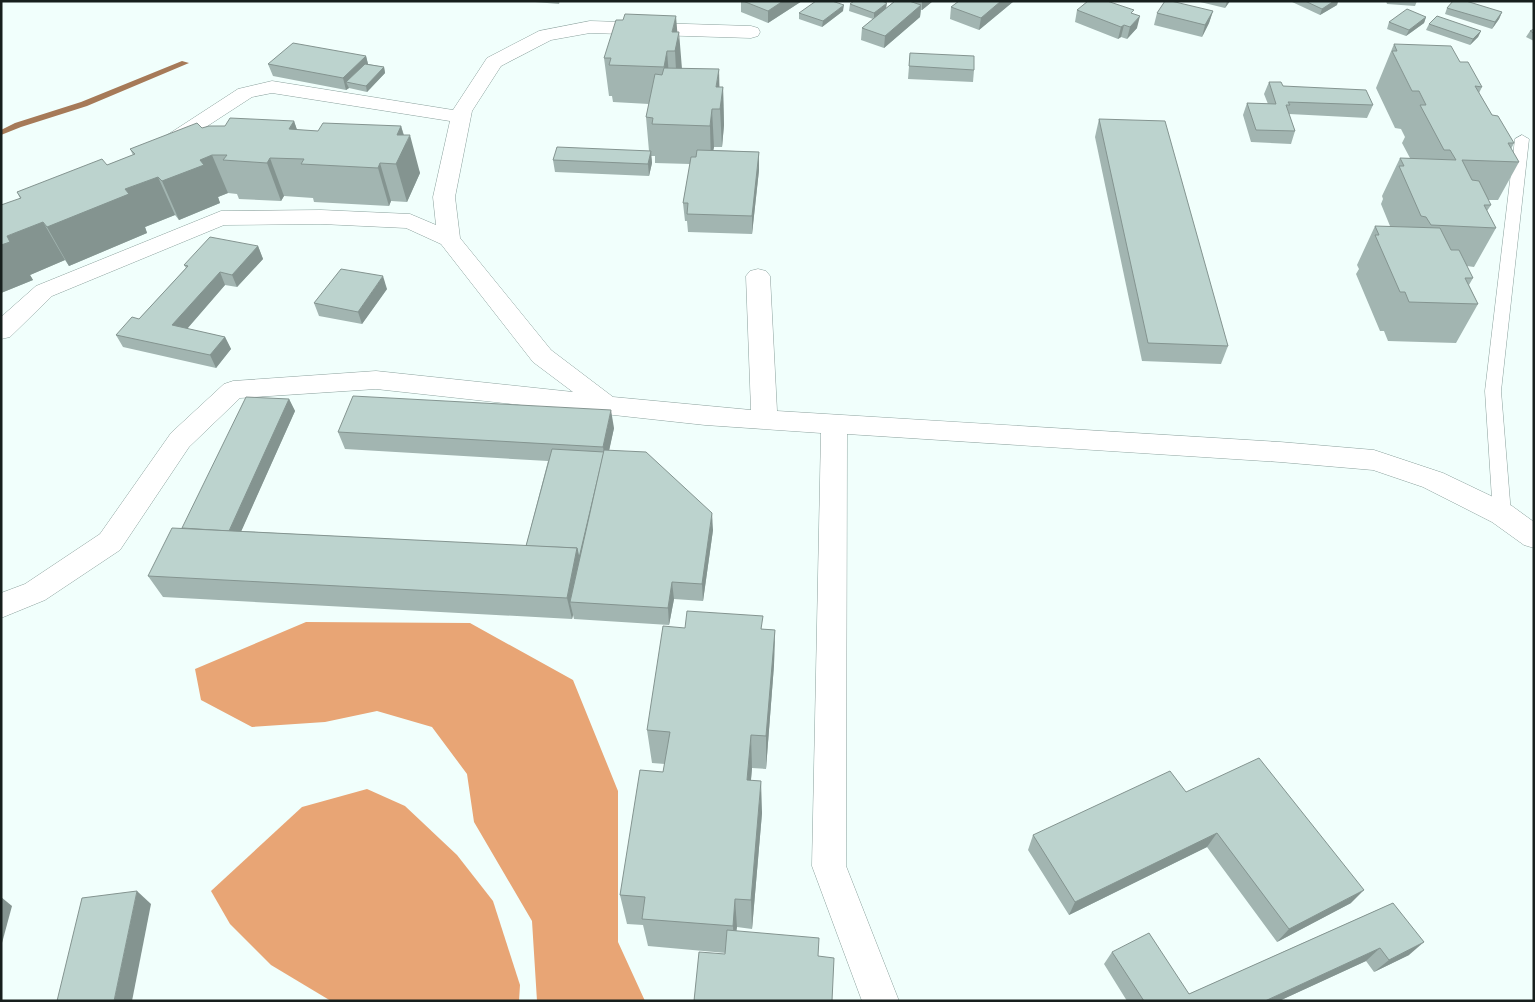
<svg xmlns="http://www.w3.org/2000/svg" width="1535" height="1002" viewBox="0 0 1535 1002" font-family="Rubik,sans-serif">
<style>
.forest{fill:#e8a575}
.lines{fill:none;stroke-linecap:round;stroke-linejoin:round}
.stream{fill:#a67a58;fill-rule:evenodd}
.service-casing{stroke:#8ba19d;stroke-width:1}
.minor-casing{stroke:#8ba19d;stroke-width:1}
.service{fill:#fff;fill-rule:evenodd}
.minor{fill:#fff;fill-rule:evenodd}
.wall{fill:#a2b5b1}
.shaded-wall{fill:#849490}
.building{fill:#bcd3ce;stroke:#849490}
</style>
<rect width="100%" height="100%" fill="#f1fffc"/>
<!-- forest -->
<g class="forest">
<polygon points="306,622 470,623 573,680 618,791 618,942 645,1001 537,1001 532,921 474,822 467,774 432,727 377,711 325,722 252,727 201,700 195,669"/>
<polygon points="367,789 405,806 457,855 493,901 520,985 519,1001 331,1001 271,965 230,924 211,891 302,807"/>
</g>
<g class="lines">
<!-- stream -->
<polygon class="stream" points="182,61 189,63 87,106 21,127 1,135 1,130 15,123 81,102"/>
<defs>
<polygon id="service" points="1522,135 1529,139 1501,391 1511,514 1508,519 1502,521 1496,519 1493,514 1485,391 1515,139"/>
<polygon id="minor" points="590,21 751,26 758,28 760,32 758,36 751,38 590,33 551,40 501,66 472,111 455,197 460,238 551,350 613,397 751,410 746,276 750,271 758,269 766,271 770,276 777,411 1280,442 1374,450 1443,473 1512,506 1534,522 1534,548 1524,545 1492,522 1423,487 1373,470 1280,462 847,434 846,866 899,1001 862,1001 812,866 821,433 705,425 376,389 240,398 189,447 120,550 45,600 1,618 1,593 25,584 100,534 171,433 224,384 233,381 376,371 573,392 533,362 441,244 406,228 321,224 224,225 52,296 10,337 1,339 1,317 36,286 221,211 321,210 410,214 436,225 433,197 450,121 272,93 252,97 172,149 165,151 158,149 155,145 158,141 238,89 272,81 453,110 487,58 539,31"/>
</defs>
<!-- service casing -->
<use href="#service" class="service-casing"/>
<!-- minor casing -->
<use href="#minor" class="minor-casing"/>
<!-- service -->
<use href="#service" class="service"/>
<!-- minor -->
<use href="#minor" class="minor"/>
</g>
<!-- wall -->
<g class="wall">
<polygon points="523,1 560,1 559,4"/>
<polygon points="741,1 802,1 768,23 741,12"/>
<polygon points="895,1 933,1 922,10 921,10 920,17 884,48 861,40 862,28 873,19 849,11 850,4 886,8"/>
<polygon points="959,1 1014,1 979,30 950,19 951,7"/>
<polygon points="1196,1 1230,1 1225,8"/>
<polygon points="1290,1 1338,1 1337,5 1320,15"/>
<polygon points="1386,1 1417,1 1415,6 1387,4"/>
<polygon points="1447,8 1502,12 1499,19 1492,29 1445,14"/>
<polygon points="1077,10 1133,14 1137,28 1127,39 1121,37 1118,39 1075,22"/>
<polygon points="843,11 822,27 799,19 799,13"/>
<polygon points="1213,11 1209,23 1202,37 1154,25 1157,13"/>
<polygon points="1426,17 1424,23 1406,36 1387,29 1389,22"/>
<polygon points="1429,24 1481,31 1478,37 1470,45 1426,30"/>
<polygon points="1534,29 1534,41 1526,37 1530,31"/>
<polygon points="677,32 681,68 719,87 723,87 724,125 722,147 714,147 713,150 759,152 759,170 752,234 688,232 687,221 685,221 683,203 690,164 655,163 655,156 651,156 652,163 649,176 555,172 553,160 649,151 646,117 649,104 613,102 612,96 609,96 604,58"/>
<polygon points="1394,44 1460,62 1482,87 1479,93 1492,115 1514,143 1511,149 1519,162 1498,200 1488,200 1491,205 1487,211 1496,228 1474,267 1467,266 1473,278 1469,285 1478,304 1456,343 1388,341 1384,331 1380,331 1356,274 1359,269 1357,265 1375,226 1390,226 1381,204 1383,199 1382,196 1400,158 1410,158 1402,143 1405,137 1401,129 1395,128 1376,88"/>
<polygon points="910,53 974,70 973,82 908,79"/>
<polygon points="366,56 368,64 384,67 385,73 367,92 349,88 346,90 273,76 268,64"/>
<polygon points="1269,82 1283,86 1373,105 1367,118 1289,114 1295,131 1291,144 1251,142 1243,115 1247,103 1268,104 1264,94"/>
<polygon points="1099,119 1228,346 1221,364 1142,361 1095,137"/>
<polygon points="294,121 297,130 318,131 401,126 404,135 420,173 407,202 391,201 389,206 314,202 313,198 284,196 281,201 239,199 237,194 228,193 218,197 220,203 179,220 175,215 145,227 147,233 69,266 65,260 30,275 33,280 1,293 20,198 17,192 107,165 133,155 130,149 202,128"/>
<polygon points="258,246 263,259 237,287 225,285 187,329 225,337 231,349 216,368 123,347 116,335 139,319 186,268 184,265"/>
<polygon points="387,289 362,324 319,316 314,303"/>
<polygon points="289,399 295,411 241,531 526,546 548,461 345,449 338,432 614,428 609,450 713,530 703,601 674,599 669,625 574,619 573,615 572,619 163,597 148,576 182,528"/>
<polygon points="685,628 763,629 775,630 774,665 766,769 752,768 751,780 762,813 752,929 737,927 725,954 726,953 648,946 643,925 627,924 620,895 663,772 665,764 652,763 647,730"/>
<polygon points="1186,792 1351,903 1277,942 1207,847 1069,915 1028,850 1033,835"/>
<polygon points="1393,903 1409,955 1374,972 1366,961 1279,1001 1127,1001 1104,964 1112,952 1189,994"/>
</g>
<!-- shaded-wall -->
<g class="shaded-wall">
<polygon points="783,1 802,1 768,23 768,11"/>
<polygon points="922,1 933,1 922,10"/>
<polygon points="1001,1 1014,1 979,30 981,18"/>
<polygon points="1227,1 1230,1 1225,8"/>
<polygon points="1334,1 1338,1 1337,5 1320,15 1322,9"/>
<polygon points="887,3 886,9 874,19 874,13"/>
<polygon points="844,5 843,11 822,27 823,21"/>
<polygon points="921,5 920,17 884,48 885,36"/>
<polygon points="1213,11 1209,23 1202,37 1205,25"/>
<polygon points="1502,12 1499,19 1492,29 1495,22"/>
<polygon points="676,16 678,40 679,32 682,69 677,89 675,51 672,32"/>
<polygon points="1140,16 1137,28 1127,39 1130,27"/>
<polygon points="1426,17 1424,23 1406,36 1409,30"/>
<polygon points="1124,25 1121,37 1118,39 1121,27"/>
<polygon points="1481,31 1478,37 1470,45 1473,39"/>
<polygon points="667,51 670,89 666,104 664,67"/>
<polygon points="366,56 369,68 346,82 349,88 346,90 343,78"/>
<polygon points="384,67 385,73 367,92 366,86"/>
<polygon points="719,69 720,107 716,87"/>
<polygon points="723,87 724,125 722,147 720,109"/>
<polygon points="712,109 714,147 711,164 710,126"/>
<polygon points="294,121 307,159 289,129"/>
<polygon points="401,126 406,144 410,135 420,173 407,202 396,164 397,135"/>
<polygon points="651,151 652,163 649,176 648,164"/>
<polygon points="759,152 759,170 752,234 752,216"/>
<polygon points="212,155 228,193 218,197 220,203 179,220 162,181 200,160"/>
<polygon points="270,158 284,196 281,201 267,163"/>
<polygon points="380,163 391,201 389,206 378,168"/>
<polygon points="158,177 175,215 145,227 147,233 69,266 47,227 125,189"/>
<polygon points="43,222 65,260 30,275 33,280 1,293 1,245 7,236"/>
<polygon points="258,246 263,259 237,287 232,275"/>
<polygon points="220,272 225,285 179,338 172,325"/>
<polygon points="383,276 387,289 362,324 358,312"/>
<polygon points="225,337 231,349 216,368 210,355"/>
<polygon points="289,399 295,411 232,552 225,540"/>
<polygon points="611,410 614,428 606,465 603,447"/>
<polygon points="604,452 570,602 573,615 572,619 567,598 577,548"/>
<polygon points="712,513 713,530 703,601 702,584"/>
<polygon points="672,582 674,599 669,625 668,608"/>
<polygon points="775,630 774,665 766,769 766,736"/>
<polygon points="751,735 752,768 748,812 747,780"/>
<polygon points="761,781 762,813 752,929 751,900"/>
<polygon points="1217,833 1207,847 1069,915 1075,902"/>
<polygon points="1364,890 1351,903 1277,942 1289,929"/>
<polygon points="137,891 151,904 132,1001 114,1001"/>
<polygon points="1,897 12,906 2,943 1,943"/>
<polygon points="735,899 737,927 734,954 733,926"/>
<polygon points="1424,942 1409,955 1374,972 1389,960"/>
<polygon points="1380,948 1366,961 1279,1001 1265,1001"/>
</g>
<!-- building -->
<g class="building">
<polygon points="743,1 783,1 768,11"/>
<polygon points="816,1 832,1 844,5 823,21 799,13"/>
<polygon points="854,1 882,1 887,3 874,13 850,4"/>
<polygon points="895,1 909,1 921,5 885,36 862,28"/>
<polygon points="959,1 1001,1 981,18 951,7"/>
<polygon points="1088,1 1107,1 1134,10 1131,13 1140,16 1130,27 1124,25 1121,27 1077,10"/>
<polygon points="1165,1 1171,1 1213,11 1205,25 1157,13"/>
<polygon points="1305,1 1334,1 1322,9"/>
<polygon points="1453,1 1466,1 1502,12 1495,22 1447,8"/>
<polygon points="1407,9 1426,17 1409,30 1389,22"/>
<polygon points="625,14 676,16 672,32 679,32 675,51 667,51 664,67 609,65 611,58 604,58 616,20 623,20"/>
<polygon points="1437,16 1481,31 1473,39 1429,24"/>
<polygon points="1534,29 1534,33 1530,31"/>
<polygon points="293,43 366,56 343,78 268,64"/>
<polygon points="1394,44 1451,46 1460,62 1468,62 1482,87 1475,86 1492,115 1498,116 1514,143 1508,143 1519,162 1462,160 1472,180 1479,181 1491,205 1484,205 1496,228 1431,225 1426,217 1421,216 1399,166 1404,166 1400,158 1456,160 1450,150 1444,150 1420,105 1426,105 1419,91 1412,91 1392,51 1397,51"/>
<polygon points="910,53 974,56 974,70 909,66"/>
<polygon points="365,64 384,67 366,86 346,82"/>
<polygon points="664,68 719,69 716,87 723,87 720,109 712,109 710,126 652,124 653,118 646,117 655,74 662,75"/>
<polygon points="1269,82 1281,82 1283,86 1366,90 1373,105 1288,102 1290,105 1286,105 1295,131 1256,130 1247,103 1276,104"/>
<polygon points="230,118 294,121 289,129 318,131 323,123 401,126 397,135 410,135 396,164 380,163 378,168 301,164 304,159 270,158 267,163 223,160 227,155 212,155 200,160 204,165 162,181 158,177 125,189 129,194 47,227 43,222 7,236 10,242 1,245 1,205 21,198 17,192 102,159 107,165 135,154 130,149 197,123 202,128 209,126 225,126"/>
<polygon points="1099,119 1165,121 1228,346 1148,343"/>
<polygon points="557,147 651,151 648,164 553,160"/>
<polygon points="697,150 759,152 752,216 687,214 688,203 683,203 691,157 696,157"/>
<polygon points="1375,226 1440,228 1451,250 1459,250 1473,278 1465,278 1478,304 1409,302 1405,292 1400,292 1375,235 1379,235"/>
<polygon points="210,237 258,246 232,275 220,272 172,325 225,337 210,355 116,335 132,317 139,319 188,266 184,265"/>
<polygon points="341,269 383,276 358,312 314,303"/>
<polygon points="353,396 611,410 603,447 338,432"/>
<polygon points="246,397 289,399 229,531 182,528"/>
<polygon points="552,449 604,452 579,558 577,548 526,546"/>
<polygon points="604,450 646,452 712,513 702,584 672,582 668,608 570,602"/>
<polygon points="172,528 577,548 567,598 148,576"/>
<polygon points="687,611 763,616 761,629 775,630 766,736 751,735 747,780 761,781 751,900 735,899 733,926 642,919 645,897 620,895 640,770 663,772 670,732 647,730 663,626 685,628"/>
<polygon points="1259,758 1364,890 1289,929 1217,833 1075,902 1033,835 1170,771 1186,792"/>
<polygon points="137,891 114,1001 57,1001 82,898"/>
<polygon points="1393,903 1424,942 1389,960 1380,948 1265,1001 1144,1001 1112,952 1149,933 1189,994"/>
<polygon points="727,930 819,938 818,956 834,958 832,1001 694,1001 699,952 725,954"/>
</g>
<!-- border -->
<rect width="1535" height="1002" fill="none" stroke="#171f1d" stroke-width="5"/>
</svg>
